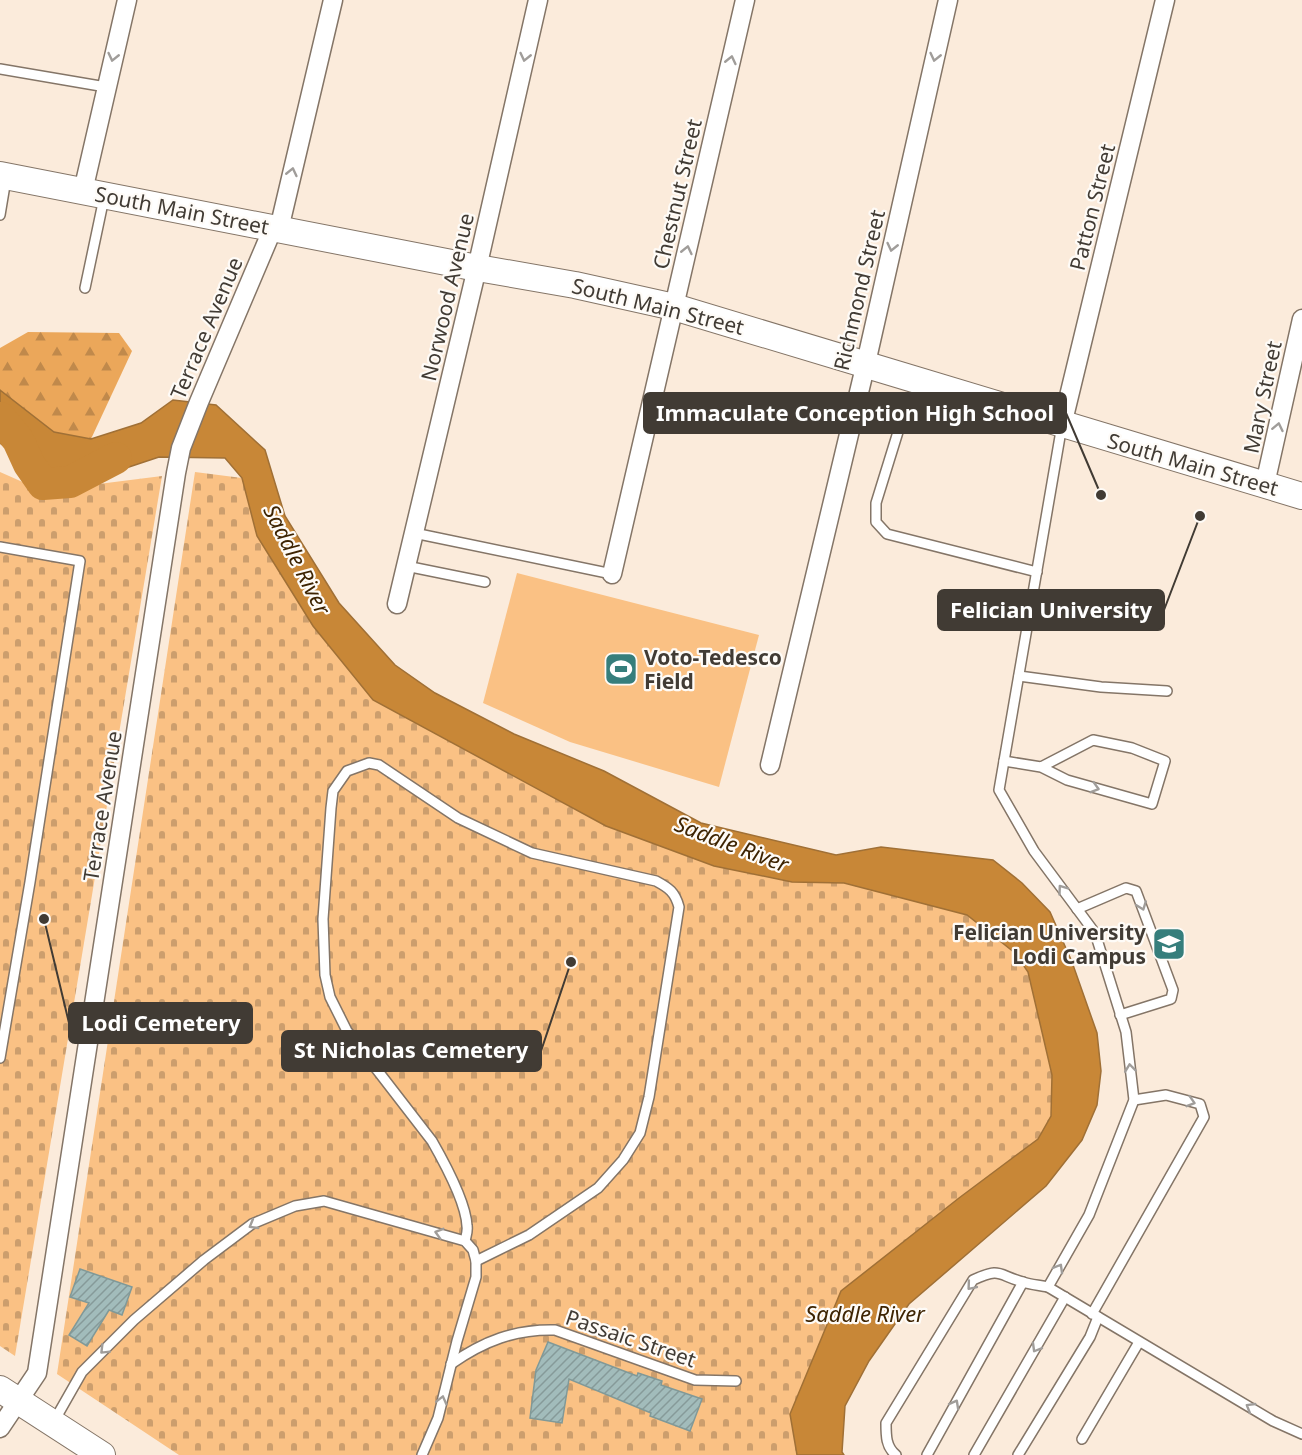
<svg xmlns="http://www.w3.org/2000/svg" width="1302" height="1455" viewBox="0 0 1302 1455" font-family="'Noto Sans',sans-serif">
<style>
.forest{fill:url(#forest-firs)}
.cemetery{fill:url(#cemetery-stones)}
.pitch{fill:#fac184}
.water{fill:#c88737;stroke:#a07036;stroke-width:1.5}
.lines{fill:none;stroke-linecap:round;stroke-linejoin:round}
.river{stroke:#c88737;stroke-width:32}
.building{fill:url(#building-hatch);stroke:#809998;stroke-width:1.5}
.lane-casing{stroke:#847567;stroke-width:12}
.street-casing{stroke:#847567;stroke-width:21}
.secondary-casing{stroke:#847567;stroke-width:28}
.lane{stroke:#fff;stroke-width:9}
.street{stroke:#fff;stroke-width:18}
.secondary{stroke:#fff;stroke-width:26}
.oneway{stroke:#a09d9a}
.labels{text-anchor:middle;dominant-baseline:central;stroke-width:4.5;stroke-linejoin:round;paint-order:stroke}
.street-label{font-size:21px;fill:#413b34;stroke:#fefbf7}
.poi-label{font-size:21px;font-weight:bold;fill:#413b34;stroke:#fefbf7;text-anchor:start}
.water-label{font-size:22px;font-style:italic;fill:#3e2402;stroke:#fefbf7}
.leader{fill:none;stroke:#413b34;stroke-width:2}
.callout-dot{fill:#413b34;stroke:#fefbf7;stroke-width:2}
.callout{fill:#413b34;stroke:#413b34;stroke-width:2}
.callout-label{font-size:22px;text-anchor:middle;font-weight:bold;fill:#fff}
</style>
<defs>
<pattern id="forest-firs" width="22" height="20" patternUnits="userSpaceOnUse" patternTransform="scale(1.5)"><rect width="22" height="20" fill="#eba75a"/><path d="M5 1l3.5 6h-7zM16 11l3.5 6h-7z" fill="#c0894b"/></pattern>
<pattern id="cemetery-stones" width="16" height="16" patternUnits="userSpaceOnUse" patternTransform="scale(1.5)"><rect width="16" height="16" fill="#fac184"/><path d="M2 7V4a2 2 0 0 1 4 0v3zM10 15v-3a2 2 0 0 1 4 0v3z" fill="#cc9e6d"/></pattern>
<pattern id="building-hatch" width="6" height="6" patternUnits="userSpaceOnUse" patternTransform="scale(1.5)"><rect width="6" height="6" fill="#a2bcbb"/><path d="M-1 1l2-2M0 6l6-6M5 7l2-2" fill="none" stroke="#869a99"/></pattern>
</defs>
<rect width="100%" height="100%" fill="#fbebdb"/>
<!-- forest -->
<polygon class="forest" points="28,332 119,333 132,351 91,439 54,432 0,390 0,348"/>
<!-- cemetery -->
<g class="cemetery">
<polygon points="0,472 43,491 162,476 15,1356 0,1346"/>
<polygon points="195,472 242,478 257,536 313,626 373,700 606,826 714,866 792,882 844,883 967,915 1015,953 1028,972 1052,1075 1051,1116 1038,1139 959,1198 790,1414 797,1455 179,1455 57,1374"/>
</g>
<!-- pitch -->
<polygon class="pitch" points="517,573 759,635 719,787 570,742 483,703"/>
<!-- water -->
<polygon class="water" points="0,390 54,432 91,439 141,423 173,400 216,405 265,450 285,516 339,603 395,665 435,693 514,734 604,771 701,823 836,855 881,847 993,860 1022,883 1050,912 1072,962 1097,1033 1101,1071 1097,1105 1082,1140 1046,1186 909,1304 869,1361 845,1406 842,1452 844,1455 797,1455 790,1414 841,1291 959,1198 1038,1139 1051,1116 1052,1075 1028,972 1015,953 967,915 844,883 792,882 714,866 606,826 373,700 313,626 257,536 242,478 225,458 159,457 117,471 72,479 38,471 0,443"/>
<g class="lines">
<!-- river -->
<polyline class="river" points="0,418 18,440 29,464 43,484 70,482 116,458"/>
</g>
<!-- building -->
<g class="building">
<polygon points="80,1269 132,1287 122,1315 109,1310 87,1346 69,1335 89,1303 70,1297"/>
<polygon points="548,1342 637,1376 638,1373 662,1381 661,1385 702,1399 690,1431 650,1416 651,1413 569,1379 562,1423 530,1418 536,1370"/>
</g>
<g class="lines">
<defs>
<g id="lane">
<polyline points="0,69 106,87"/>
<polyline points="0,215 6,179"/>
<polyline points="85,288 104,198"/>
<polyline points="902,419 876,503 876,522 887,534 1037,572"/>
<polyline points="1062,425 999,790 1034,851 1095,933 1126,1032 1134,1100 1089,1215 1048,1287 1273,1421 1302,1434"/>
<polyline points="414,533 612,574"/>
<polyline points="0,547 80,561 30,882 0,1058"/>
<polyline points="406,566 485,582"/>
<polyline points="1019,676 1101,687 1167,691"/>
<polyline points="1004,761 1041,767 1067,780 1152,804 1165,761 1132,748 1093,740 1041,767"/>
<polyline points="1077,909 1126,888 1136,891 1173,990 1171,999 1120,1015"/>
<path d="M465,1241C466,1236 468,1231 467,1226C466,1203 444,1162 432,1141L347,1031L330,997L325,975L323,919L331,808L333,791L347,771L369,763L379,765L458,818L532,853L656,881C669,888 675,892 679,907L649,1097L640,1133L623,1160L598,1188L529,1235L476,1261"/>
<polyline points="1092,1314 1204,1117 1200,1104 1166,1095 1134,1100"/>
<path d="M451,1364C484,1341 515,1329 555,1330L695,1380L736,1381"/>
<polyline points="53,1423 82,1372 134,1320 204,1260 252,1224 295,1206 324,1201 465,1241 473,1250 476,1261 476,1277 457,1341 438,1418 422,1455"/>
<polyline points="1082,1439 1139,1342"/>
<path d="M896,1455C886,1447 886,1436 886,1423L973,1280C1002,1267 997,1275 1023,1282C1031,1285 1040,1285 1048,1287"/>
<polyline points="927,1455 1023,1282"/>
<polyline points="974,1455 1065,1297"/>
<polyline points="1018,1455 1090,1337 1098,1317"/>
</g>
<g id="street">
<polyline points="83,191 127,0"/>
<polyline points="279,229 333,0"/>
<polyline points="1062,425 1165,0"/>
<polyline points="1265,484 1302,319"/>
<polyline points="612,574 745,0"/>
<polyline points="397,604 477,268 538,0"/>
<polyline points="770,765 866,363 948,0"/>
<polyline points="0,1428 37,1373 176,473 181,448 199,402 273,228"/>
</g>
<g id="secondary">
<polyline points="0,175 472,267 575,285 674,307 1302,496"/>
<polyline points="0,1389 102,1455"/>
</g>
</defs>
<!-- lane casing -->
<use href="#lane" class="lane-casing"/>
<!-- street casing -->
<use href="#street" class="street-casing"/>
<!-- secondary casing -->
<use href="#secondary" class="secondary-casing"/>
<!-- lane -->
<use href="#lane" class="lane"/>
<!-- street -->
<use href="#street" class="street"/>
<!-- secondary -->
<use href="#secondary" class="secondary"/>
</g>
<!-- one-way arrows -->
<defs><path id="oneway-chevron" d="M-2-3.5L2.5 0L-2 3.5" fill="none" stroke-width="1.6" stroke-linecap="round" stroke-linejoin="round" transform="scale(1.5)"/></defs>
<g class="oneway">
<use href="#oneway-chevron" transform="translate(113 57) rotate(103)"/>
<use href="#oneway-chevron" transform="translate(525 57) rotate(103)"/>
<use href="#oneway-chevron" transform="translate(935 57) rotate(103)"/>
<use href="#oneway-chevron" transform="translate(731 60) rotate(-77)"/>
<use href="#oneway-chevron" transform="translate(292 172) rotate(-77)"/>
<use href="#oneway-chevron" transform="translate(892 247) rotate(103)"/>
<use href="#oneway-chevron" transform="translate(687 250) rotate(-77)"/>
<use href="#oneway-chevron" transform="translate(1278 427) rotate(-78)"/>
<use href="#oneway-chevron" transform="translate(1095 788) rotate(16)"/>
<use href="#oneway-chevron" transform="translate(1062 889) rotate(-126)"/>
<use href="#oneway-chevron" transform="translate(1142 906) rotate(69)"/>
<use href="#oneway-chevron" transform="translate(1130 1068) rotate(-97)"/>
<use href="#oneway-chevron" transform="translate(1191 1102) rotate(17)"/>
<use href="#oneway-chevron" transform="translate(253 1225) rotate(150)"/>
<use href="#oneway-chevron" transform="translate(439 1233) rotate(-164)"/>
<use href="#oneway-chevron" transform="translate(1059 1268) rotate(-60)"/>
<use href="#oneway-chevron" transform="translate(971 1286) rotate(130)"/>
<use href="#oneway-chevron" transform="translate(1036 1348) rotate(120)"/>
<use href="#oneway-chevron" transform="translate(104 1350) rotate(135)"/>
<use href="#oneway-chevron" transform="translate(442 1400) rotate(-76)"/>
<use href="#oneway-chevron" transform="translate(955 1404) rotate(-61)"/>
<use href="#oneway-chevron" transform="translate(1250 1407) rotate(-149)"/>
</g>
<!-- icons -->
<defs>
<symbol id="stadium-square" viewBox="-11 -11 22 22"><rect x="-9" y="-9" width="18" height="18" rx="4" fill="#367e7c" stroke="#fefbf7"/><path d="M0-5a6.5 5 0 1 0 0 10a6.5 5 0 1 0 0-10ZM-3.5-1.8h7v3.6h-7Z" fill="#fff"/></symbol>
<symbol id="university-square" viewBox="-11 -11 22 22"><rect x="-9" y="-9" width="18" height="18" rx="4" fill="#367e7c" stroke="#fefbf7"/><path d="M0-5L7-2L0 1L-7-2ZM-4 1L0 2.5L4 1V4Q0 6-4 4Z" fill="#fff"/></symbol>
</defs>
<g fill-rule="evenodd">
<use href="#stadium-square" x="602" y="650" width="38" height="38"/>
<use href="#university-square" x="1150" y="925" width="38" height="38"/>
</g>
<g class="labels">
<!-- street labels -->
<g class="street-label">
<text transform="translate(677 194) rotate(-77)">Chestnut Street</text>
<text transform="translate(1092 207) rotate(-76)">Patton Street</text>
<text transform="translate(182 210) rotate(11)">South Main Street</text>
<text transform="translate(859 290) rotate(-77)">Richmond Street</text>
<text transform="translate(447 297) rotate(-77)">Norwood Avenue</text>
<text transform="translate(658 306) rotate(14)">South Main Street</text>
<text transform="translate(206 328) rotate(-67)">Terrace Avenue</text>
<text transform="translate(1262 397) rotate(-78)">Mary Street</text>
<text transform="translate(1193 464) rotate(16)">South Main Street</text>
<text transform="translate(102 806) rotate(-81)">Terrace Avenue</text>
<text transform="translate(631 1338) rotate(19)">Passaic Street</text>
</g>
<!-- poi labels -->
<g class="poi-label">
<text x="644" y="657">Voto-Tedesco<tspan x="644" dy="24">Field</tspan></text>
<text x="1146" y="932" text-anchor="end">Felician University<tspan x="1146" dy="24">Lodi Campus</tspan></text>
</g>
<!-- water labels -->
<g class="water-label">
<text transform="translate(298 559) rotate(63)">Saddle River</text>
<text transform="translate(732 843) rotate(21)">Saddle River</text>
<text x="865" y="1313">Saddle River</text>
</g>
</g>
<!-- callouts -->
<path class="leader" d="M1101 495L1066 413M1200 516L1164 610M44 919L69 1023M571 962L541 1051"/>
<g class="callout-dot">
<circle cx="1101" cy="495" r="6"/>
<circle cx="1200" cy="516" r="6"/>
<circle cx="44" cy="919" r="6"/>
<circle cx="571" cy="962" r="6"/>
</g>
<g class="callout">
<rect x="644" y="393" width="422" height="40" rx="6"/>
<rect x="938" y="590" width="226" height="40" rx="6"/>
<rect x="69" y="1003" width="183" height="40" rx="6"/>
<rect x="282" y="1031" width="259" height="40" rx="6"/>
</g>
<g class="callout-label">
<text x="855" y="421">Immaculate Conception High School</text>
<text x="1051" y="618">Felician University</text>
<text x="161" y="1031">Lodi Cemetery</text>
<text x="411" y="1058">St Nicholas Cemetery</text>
</g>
</svg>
